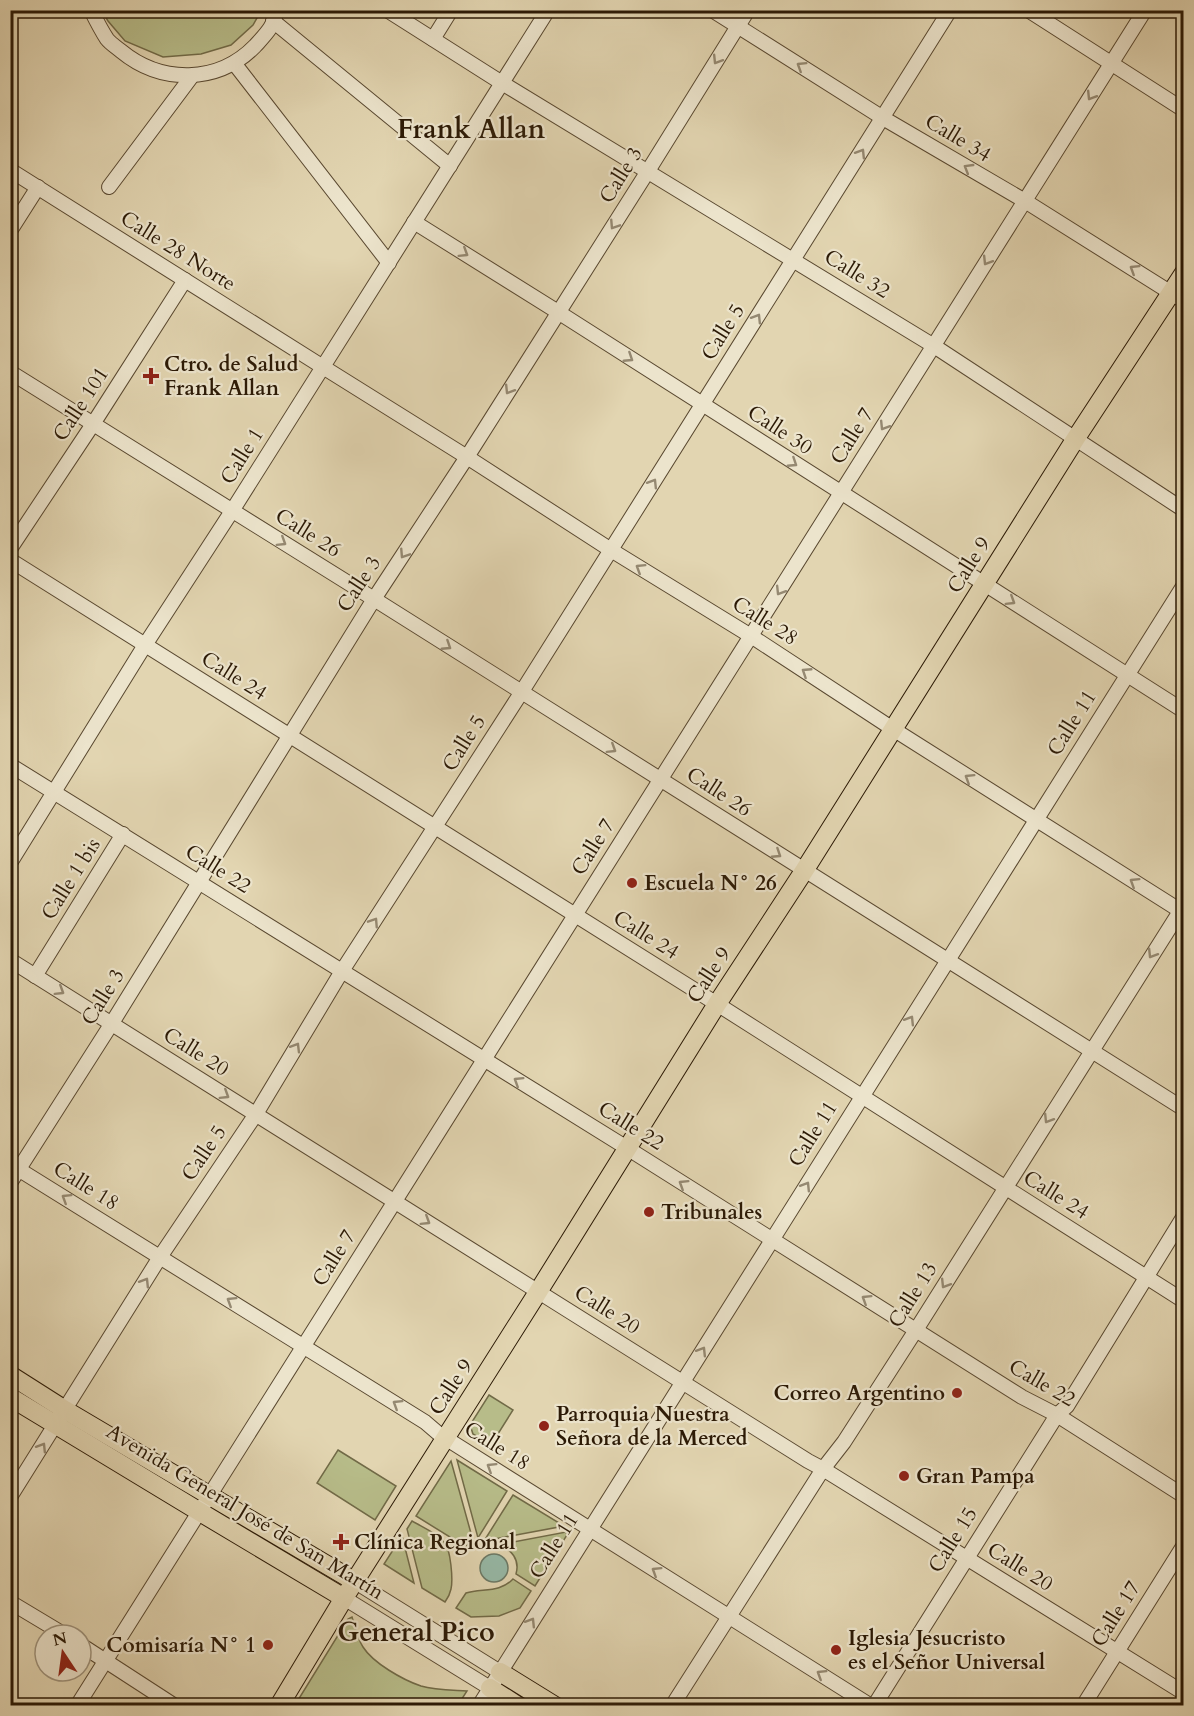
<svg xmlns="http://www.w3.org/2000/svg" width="1194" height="1716" viewBox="0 0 1194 1716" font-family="Cardo,serif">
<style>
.green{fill:#b7bc89;stroke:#716a47;stroke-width:1.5}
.water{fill:#96b9a7;stroke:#6b7966;stroke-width:1.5}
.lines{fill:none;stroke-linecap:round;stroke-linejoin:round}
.minor-casing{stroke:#594830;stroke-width:16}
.major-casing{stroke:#2b1905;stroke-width:20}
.minor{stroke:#ece4cc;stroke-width:14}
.major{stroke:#e2d5b1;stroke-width:18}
.oneway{stroke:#958972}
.poi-dot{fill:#8f2418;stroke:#ece4cc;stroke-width:2}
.labels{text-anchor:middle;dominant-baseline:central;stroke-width:4.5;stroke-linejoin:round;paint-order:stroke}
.street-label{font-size:21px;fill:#2b1905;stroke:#ece4cc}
.poi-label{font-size:21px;font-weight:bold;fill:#2b1905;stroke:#ece4cc;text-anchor:start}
.district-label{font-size:27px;font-weight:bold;fill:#2b1905;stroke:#ece4cc}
</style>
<rect width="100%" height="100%" fill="#e2d5b1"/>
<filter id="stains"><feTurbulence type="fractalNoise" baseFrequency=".00333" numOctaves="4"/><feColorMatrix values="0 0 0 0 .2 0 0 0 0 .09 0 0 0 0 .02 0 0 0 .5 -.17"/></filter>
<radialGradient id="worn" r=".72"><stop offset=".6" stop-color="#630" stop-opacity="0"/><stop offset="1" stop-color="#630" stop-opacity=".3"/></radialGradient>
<!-- green -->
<g class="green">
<polygon points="102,11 261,11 253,25 231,45 201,54 163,57 125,41 108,21"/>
<polygon points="489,1395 513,1410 491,1445 473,1434 470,1425"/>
<polygon points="338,1450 396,1486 375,1520 317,1483"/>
<polygon points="457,1460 507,1491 478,1538"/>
<polygon points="451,1461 472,1537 466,1547 416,1516"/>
<polygon points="513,1495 564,1526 484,1541"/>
<path d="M412,1521C422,1527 437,1533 444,1542C451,1549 453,1580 451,1589C450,1594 448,1598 445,1602L422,1588L407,1529Z"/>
<path d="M566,1532L567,1535L535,1586L516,1574C520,1560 512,1549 498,1545Z"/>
<polygon points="402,1536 414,1583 384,1564"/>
<path d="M513,1579L531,1591L520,1608L499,1616L471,1617L456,1608L466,1593C482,1588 500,1593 513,1579Z"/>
<path d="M352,1617C355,1627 357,1638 363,1647C373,1663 403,1680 421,1686C435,1690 452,1690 467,1691L458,1705H295L348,1619Z"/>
</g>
<!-- water -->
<circle class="water" cx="494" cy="1568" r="14"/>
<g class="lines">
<defs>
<g id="minor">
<path d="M91,10C96,20 101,30 107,39C110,43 116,47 121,51C161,84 218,84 255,46C264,36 276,25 276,10"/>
<polyline points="387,10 502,83 934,346 1184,510"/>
<polyline points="712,10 883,118 1025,201 1184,301"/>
<polyline points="1028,10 1184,110"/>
<polyline points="273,21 450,166"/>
<polyline points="433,39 451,10"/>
<polyline points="234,63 389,263"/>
<polyline points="10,170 323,367 467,457 611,550 751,636 893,729 1184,913"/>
<polyline points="109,187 192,76"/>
<polyline points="414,222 558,312 1184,711"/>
<polyline points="10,231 38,187"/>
<polyline points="10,372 374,599 1184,1109"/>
<polyline points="10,549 93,424 185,280"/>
<polyline points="10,560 717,1004 1184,1301"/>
<polyline points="10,765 627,1148 1022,1397 1057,1415 1184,1496"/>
<polyline points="10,863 145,645 232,511 548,10"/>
<polyline points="10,960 808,1461 823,1469 1184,1693"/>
<polyline points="35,976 123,834"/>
<polyline points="10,1164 425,1422 439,1434 871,1706"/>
<polyline points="10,1183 112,1023 374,599 467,457 648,171 748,10"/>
<polyline points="10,1497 160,1257 256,1114 342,971 521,693 950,10"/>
<polyline points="354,1581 500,1672"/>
<polyline points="344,1598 490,1688"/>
<polyline points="10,1602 65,1635"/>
<polyline points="81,1645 175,1706"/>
<polyline points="77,1706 1145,10"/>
<polyline points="479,1706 1184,585"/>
<polyline points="672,1706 823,1469 844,1442 916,1330 1184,905"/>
<polyline points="874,1706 1057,1415 1067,1406 1184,1216"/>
<polyline points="1083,1706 1184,1545"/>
</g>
<g id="major">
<polyline points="10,1375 65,1410 354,1581"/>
<polyline points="10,1397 200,1512 344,1598"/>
<polyline points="500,1672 555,1706"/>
<polyline points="490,1688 518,1706"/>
<polyline points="279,1706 344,1598 538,1292 717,1004 804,871 1076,438 1184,273"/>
</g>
</defs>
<!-- minor casing -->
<use href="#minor" class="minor-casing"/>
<!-- major casing -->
<use href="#major" class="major-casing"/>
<!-- minor -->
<use href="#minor" class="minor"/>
<!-- major -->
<use href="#major" class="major"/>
</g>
<!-- one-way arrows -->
<defs><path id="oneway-chevron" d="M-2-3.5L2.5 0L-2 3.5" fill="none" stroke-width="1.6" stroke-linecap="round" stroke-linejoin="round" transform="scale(1.5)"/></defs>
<g class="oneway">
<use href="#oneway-chevron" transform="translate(717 60) rotate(122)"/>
<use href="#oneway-chevron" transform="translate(801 66) rotate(-148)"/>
<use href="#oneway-chevron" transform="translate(1091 96) rotate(122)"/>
<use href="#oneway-chevron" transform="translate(861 153) rotate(-58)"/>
<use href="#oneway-chevron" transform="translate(968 168) rotate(-149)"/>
<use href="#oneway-chevron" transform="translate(614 225) rotate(123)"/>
<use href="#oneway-chevron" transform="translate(464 253) rotate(32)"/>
<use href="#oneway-chevron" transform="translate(987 261) rotate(122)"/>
<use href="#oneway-chevron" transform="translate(1134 269) rotate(-148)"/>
<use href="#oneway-chevron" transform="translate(757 318) rotate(-58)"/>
<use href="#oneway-chevron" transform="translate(629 358) rotate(33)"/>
<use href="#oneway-chevron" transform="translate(509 390) rotate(122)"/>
<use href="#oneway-chevron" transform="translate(884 426) rotate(122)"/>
<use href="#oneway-chevron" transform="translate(793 463) rotate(33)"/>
<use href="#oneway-chevron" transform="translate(653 483) rotate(-58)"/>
<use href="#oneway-chevron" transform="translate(282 542) rotate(32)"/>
<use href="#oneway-chevron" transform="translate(404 554) rotate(123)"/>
<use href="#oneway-chevron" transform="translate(640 568) rotate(-148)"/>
<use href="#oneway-chevron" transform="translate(780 591) rotate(122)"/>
<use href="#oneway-chevron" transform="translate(1011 601) rotate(32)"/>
<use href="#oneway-chevron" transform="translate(447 646) rotate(33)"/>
<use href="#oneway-chevron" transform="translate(806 672) rotate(-147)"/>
<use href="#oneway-chevron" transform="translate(612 749) rotate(32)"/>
<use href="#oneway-chevron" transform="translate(969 778) rotate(-148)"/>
<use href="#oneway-chevron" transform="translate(777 854) rotate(33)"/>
<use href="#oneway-chevron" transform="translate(1134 882) rotate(-148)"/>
<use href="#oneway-chevron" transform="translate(374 922) rotate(-57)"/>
<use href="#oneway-chevron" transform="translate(1152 954) rotate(122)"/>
<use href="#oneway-chevron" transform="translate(60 991) rotate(32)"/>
<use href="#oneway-chevron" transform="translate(910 1020) rotate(-58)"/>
<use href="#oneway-chevron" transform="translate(296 1047) rotate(-59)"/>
<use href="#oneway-chevron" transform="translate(518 1081) rotate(-148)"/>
<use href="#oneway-chevron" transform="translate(225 1095) rotate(32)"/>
<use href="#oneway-chevron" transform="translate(1048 1119) rotate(122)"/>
<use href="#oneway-chevron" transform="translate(683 1184) rotate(-148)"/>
<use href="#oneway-chevron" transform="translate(806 1186) rotate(-58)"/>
<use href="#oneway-chevron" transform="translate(66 1198) rotate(-148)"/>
<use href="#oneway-chevron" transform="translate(426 1221) rotate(32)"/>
<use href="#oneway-chevron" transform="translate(145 1282) rotate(-58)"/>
<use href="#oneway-chevron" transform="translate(945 1284) rotate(122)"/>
<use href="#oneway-chevron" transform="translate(866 1299) rotate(-148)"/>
<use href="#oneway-chevron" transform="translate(231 1301) rotate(-148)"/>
<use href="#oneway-chevron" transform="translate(702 1351) rotate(-58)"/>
<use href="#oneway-chevron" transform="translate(397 1404) rotate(-148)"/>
<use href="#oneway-chevron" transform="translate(42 1447) rotate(-58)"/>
<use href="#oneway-chevron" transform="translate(491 1467) rotate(-148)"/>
<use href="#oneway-chevron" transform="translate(656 1571) rotate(-148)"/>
<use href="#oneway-chevron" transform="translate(531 1622) rotate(-58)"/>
<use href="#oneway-chevron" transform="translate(821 1674) rotate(-148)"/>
</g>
<!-- markers -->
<g class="poi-dot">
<path d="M148 367h6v6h6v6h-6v6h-6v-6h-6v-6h6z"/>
<circle cx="632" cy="883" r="6"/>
<circle cx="649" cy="1212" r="6"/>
<circle cx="957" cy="1393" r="6"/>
<circle cx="544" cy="1426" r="6"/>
<circle cx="904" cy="1476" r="6"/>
<path d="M338 1533h6v6h6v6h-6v6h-6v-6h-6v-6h6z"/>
<circle cx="268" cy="1645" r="6"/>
<circle cx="836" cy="1650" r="6"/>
</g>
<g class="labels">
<!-- street labels -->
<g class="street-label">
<text transform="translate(958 138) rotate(31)">Calle 34</text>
<text transform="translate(621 175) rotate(-58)">Calle 3</text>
<text transform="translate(178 251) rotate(32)">Calle 28 Norte</text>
<text transform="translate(857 274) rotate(32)">Calle 32</text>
<text transform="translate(723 332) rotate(-58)">Calle 5</text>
<text transform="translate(81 404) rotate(-57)">Calle 101</text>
<text transform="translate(780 430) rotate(33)">Calle 30</text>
<text transform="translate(852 436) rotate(-58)">Calle 7</text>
<text transform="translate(242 456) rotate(-58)">Calle 1</text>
<text transform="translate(308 533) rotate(32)">Calle 26</text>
<text transform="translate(969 565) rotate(-58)">Calle 9</text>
<text transform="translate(359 584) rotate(-57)">Calle 3</text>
<text transform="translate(765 621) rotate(32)">Calle 28</text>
<text transform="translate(234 676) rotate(32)">Calle 24</text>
<text transform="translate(1072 723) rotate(-58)">Calle 11</text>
<text transform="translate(464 743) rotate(-58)">Calle 5</text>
<text transform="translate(719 792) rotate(33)">Calle 26</text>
<text transform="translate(593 847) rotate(-58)">Calle 7</text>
<text transform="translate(218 869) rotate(32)">Calle 22</text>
<text transform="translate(71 879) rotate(-58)">Calle 1 bis</text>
<text transform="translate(646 935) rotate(32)">Calle 24</text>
<text transform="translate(709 975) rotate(-57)">Calle 9</text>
<text transform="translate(103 997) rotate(-58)">Calle 3</text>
<text transform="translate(196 1052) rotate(32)">Calle 20</text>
<text transform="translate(631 1126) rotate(32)">Calle 22</text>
<text transform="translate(813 1134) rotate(-58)">Calle 11</text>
<text transform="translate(204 1153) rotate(-56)">Calle 5</text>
<text transform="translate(86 1186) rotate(32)">Calle 18</text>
<text transform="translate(1056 1195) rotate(32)">Calle 24</text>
<text transform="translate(334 1258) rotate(-58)">Calle 7</text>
<text transform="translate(913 1295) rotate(-58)">Calle 13</text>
<text transform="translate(607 1310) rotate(32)">Calle 20</text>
<text transform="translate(1042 1383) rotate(30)">Calle 22</text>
<text transform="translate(451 1387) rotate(-57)">Calle 9</text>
<text transform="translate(497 1446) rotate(32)">Calle 18</text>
<text transform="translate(245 1512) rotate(31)">Avenida General José de San Martín</text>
<text transform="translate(953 1540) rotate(-58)">Calle 15</text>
<text transform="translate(554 1546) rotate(-58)">Calle 11</text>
<text transform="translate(1020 1567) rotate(32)">Calle 20</text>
<text transform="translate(1116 1614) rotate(-58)">Calle 17</text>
</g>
<!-- poi labels -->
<g class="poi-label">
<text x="164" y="364">Ctro. de Salud<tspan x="164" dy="24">Frank Allan</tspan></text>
<text x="644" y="883">Escuela N° 26</text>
<text x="661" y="1212">Tribunales</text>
<text x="945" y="1393" text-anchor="end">Correo Argentino</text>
<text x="556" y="1414">Parroquia Nuestra<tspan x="556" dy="24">Señora de la Merced</tspan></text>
<text x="916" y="1476">Gran Pampa</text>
<text x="354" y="1542">Clínica Regional</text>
<text x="848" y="1638">Iglesia Jesucristo<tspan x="848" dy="24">es el Señor Universal</tspan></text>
<text x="256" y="1645" text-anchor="end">Comisaría N° 1</text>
</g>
<!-- district labels -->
<g class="district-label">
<text x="471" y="129">Frank Allan</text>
<text x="416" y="1632">General Pico</text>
</g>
</g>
<!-- margin -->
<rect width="1194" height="1716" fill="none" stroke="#e2d5b1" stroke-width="36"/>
<rect x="12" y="12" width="1170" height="1692" fill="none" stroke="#2b1905" stroke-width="3"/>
<rect x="18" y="18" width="1158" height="1680" fill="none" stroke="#2b1905" stroke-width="1.5"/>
<!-- north arrow -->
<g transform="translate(63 1653) rotate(347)"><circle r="28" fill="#ece4cc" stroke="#9f937c" stroke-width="1.5"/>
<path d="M0-4.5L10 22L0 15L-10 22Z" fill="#8f2418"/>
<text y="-9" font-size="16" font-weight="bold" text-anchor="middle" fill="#2b1905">N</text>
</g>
<rect width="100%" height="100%" filter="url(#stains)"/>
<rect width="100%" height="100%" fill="url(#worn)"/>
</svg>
